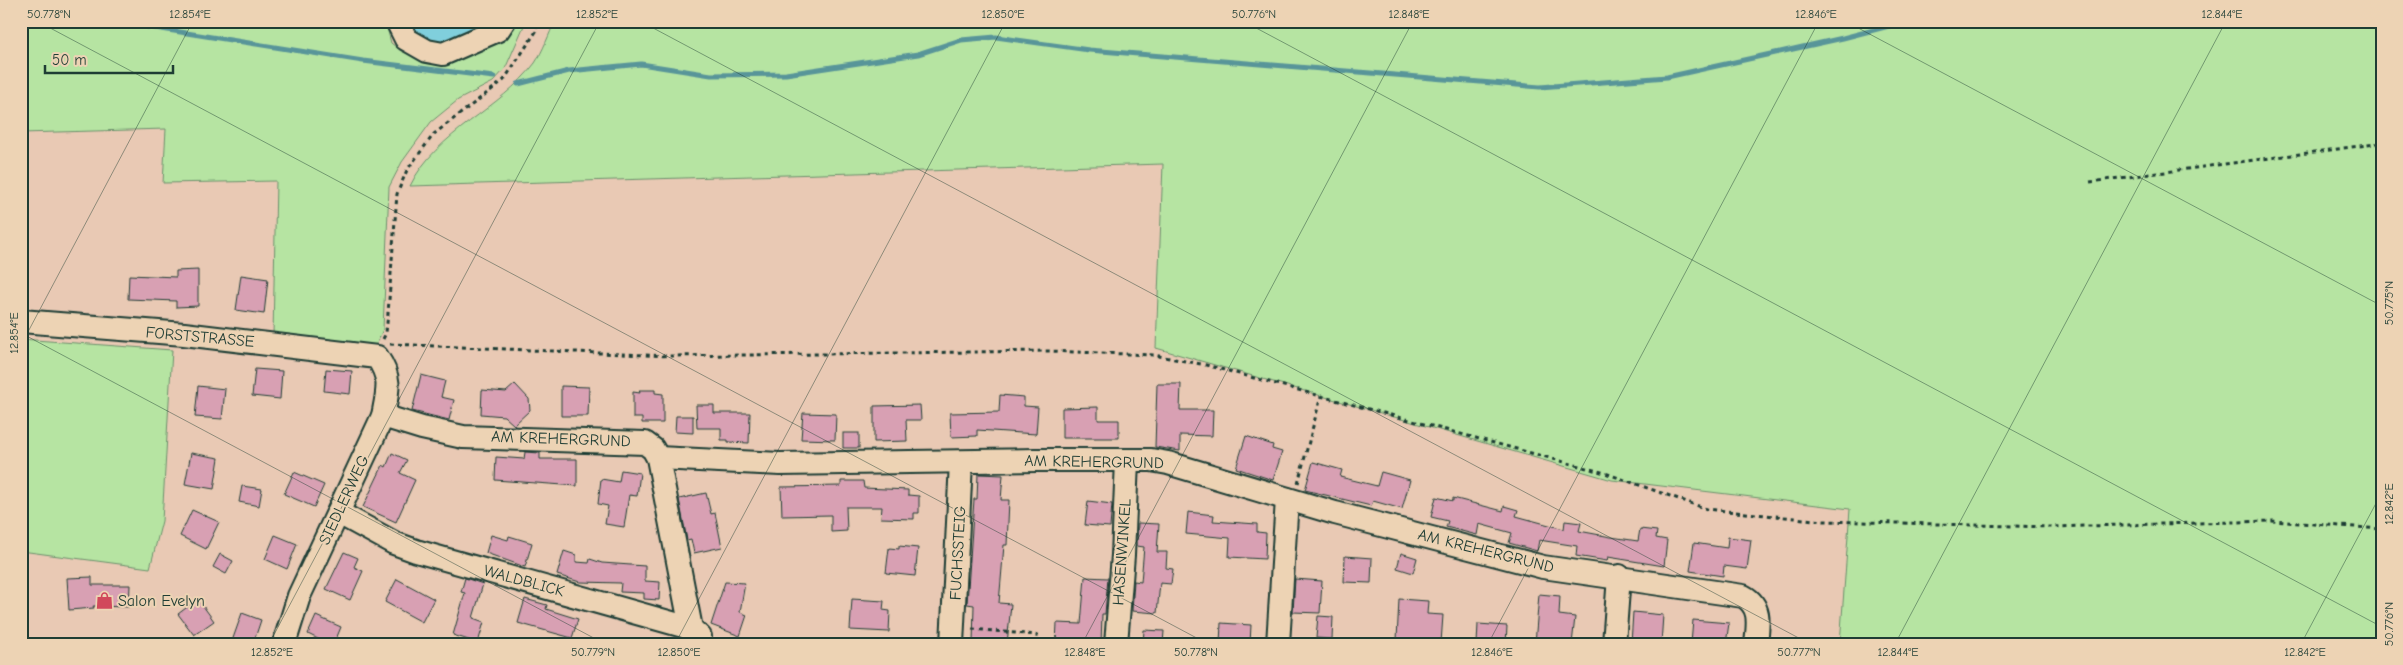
<svg xmlns="http://www.w3.org/2000/svg" width="2403" height="665" viewBox="0 0 2403 665" font-family="'Comic Neue',sans-serif">
<style>
.green{fill:#b6e4a2;stroke:#6a906b}
.water{fill:#80cfdc;stroke:#599599}
.lines{fill:none;stroke-linecap:round;stroke-linejoin:round}
.stream{stroke:#599599;stroke-width:5}
.building{fill:#d8a0b3;stroke:#1f3d34}
.minor-casing{stroke:#1f3d34;stroke-width:26}
.path{stroke:#1f3d34;stroke-width:3;stroke-dasharray:4 4;stroke-linecap:butt}
.minor{stroke:#edd3b4;stroke-width:22}
.ticks{fill:none;stroke:#1f3d34;stroke-width:1;stroke-opacity:0.45}
.labels{text-anchor:middle;dominant-baseline:central;stroke-width:4;stroke-linejoin:round;paint-order:stroke}
.street-label{font-size:16px;fill:#1f3d34;stroke:#edd3b4}
.poi-label{font-size:16px;fill:#1f3d34;stroke:#edd3b4;text-anchor:start}
.neatline{fill:none;stroke:#1f3d34;stroke-width:2}
.ticks-label{font-size:12px;text-anchor:middle;fill:#1f3d34}
</style>
<rect width="100%" height="100%" fill="#e9c9b4"/>
<filter id="ink" filterUnits="userSpaceOnUse"><feTurbulence type="fractalNoise" baseFrequency=".02" numOctaves="2"/><feDisplacementMap in="SourceGraphic" scale="10" xChannelSelector="R" yChannelSelector="G"/><feConvolveMatrix kernelMatrix="1 2 1 2 8 2 1 2 1" color-interpolation-filters="sRGB"/></filter>
<g filter="url(#ink)">
<!-- green -->
<g class="green">
<polygon points="21,21 389,21 387,28 391,43 401,51 431,58 512,21 526,21 505,69 493,82 458,100 431,122 402,162 389,187 383,329 376,346 273,336 276,181 163,183 166,129 21,133"/>
<path d="M555,21H2382V644H1840L1850,509L1612,480L1156,348L1163,164L410,186C437,131 500,110 535,63C543,51 549,34 555,21Z"/>
<polygon points="21,339 172,350 162,521 150,568 21,551"/>
</g>
<!-- water -->
<polygon class="water" points="404,21 499,21 466,39 425,45"/>
<g class="lines">
<!-- stream -->
<g class="stream">
<polyline points="111,21 363,61 494,77"/>
<polyline points="518,84 569,71 641,64 711,75 786,74 918,54 961,40 996,37 1089,50 1540,87 1667,77 1843,38 1908,21"/>
</g>
</g>
<!-- building -->
<g class="building">
<polygon points="198,270 198,306 176,307 176,301 128,299 129,275 176,277 176,271"/>
<polygon points="241,275 268,279 264,314 236,310"/>
<polygon points="255,369 282,371 280,399 252,396"/>
<polygon points="326,369 352,371 350,394 324,391"/>
<polygon points="421,375 445,381 441,397 454,400 449,420 412,411"/>
<polygon points="515,384 529,399 530,410 514,425 504,416 481,414 482,390 506,392"/>
<polygon points="1157,384 1181,384 1180,410 1213,410 1212,436 1180,435 1180,451 1155,447"/>
<polygon points="198,386 225,389 222,419 195,417"/>
<polygon points="561,386 589,387 588,416 561,416"/>
<polygon points="639,390 655,390 655,393 663,394 663,423 642,423 642,418 633,418 633,392 640,393"/>
<polygon points="1000,395 1024,397 1024,406 1038,407 1036,434 977,430 977,436 951,437 950,413 999,412"/>
<polygon points="696,405 714,405 714,413 750,413 749,443 728,442 728,440 721,440 721,428 697,428"/>
<polygon points="920,405 921,420 906,420 907,441 874,442 874,406"/>
<polygon points="1098,407 1098,420 1119,420 1119,438 1062,438 1062,408"/>
<polygon points="803,413 836,414 835,440 801,439"/>
<polygon points="676,416 693,416 693,433 675,432"/>
<rect x="843" y="433" width="16" height="15"/>
<polygon points="1246,436 1273,445 1272,449 1282,452 1273,480 1236,468"/>
<polygon points="525,452 540,453 540,459 577,459 577,486 495,480 496,457 524,459"/>
<polygon points="191,453 219,458 214,489 185,484"/>
<polygon points="392,453 407,460 400,473 415,480 396,522 363,507 383,465 386,467"/>
<polygon points="1313,462 1342,470 1340,477 1377,486 1381,472 1410,480 1402,509 1373,501 1371,506 1305,490"/>
<polygon points="621,470 640,473 637,496 629,495 624,527 605,524 608,506 598,504 601,479 619,482"/>
<polygon points="294,472 324,485 314,507 284,494"/>
<polygon points="978,474 1003,475 1001,500 1009,500 1007,545 1004,545 999,603 1011,604 1007,644 973,644 974,605 967,604 974,499 977,499"/>
<polygon points="841,481 863,481 864,488 908,490 908,495 919,496 919,513 914,513 914,519 881,518 882,507 846,507 847,531 831,532 831,515 782,516 781,487 841,486"/>
<polygon points="242,486 262,489 259,506 239,502"/>
<polygon points="706,493 711,514 715,513 722,547 694,553 691,539 687,540 679,499"/>
<polygon points="1436,497 1453,501 1453,498 1503,511 1504,506 1518,510 1516,516 1564,529 1565,521 1581,523 1579,531 1611,537 1638,541 1640,529 1657,531 1656,538 1667,540 1664,566 1608,557 1607,561 1576,556 1577,546 1539,540 1537,551 1509,543 1512,533 1479,524 1477,535 1446,527 1448,521 1431,517"/>
<polygon points="1088,501 1112,504 1110,527 1085,525"/>
<polygon points="192,510 219,522 206,549 180,536"/>
<polygon points="1188,512 1214,515 1213,521 1257,524 1257,532 1266,533 1265,559 1229,557 1230,538 1186,534"/>
<polygon points="1138,523 1159,524 1157,552 1167,552 1166,568 1173,569 1171,584 1160,583 1157,613 1132,611 1134,581 1141,582 1144,547 1137,546"/>
<polygon points="275,535 297,544 287,569 265,559"/>
<polygon points="491,535 508,540 509,536 532,543 525,567 486,553"/>
<polygon points="1728,537 1751,540 1747,569 1724,566 1723,576 1690,571 1694,543 1727,548"/>
<polygon points="899,546 918,548 915,576 886,573 889,548 899,549"/>
<polygon points="564,551 576,555 576,562 589,563 590,559 602,563 645,566 645,581 660,582 659,600 644,599 644,593 620,592 621,583 580,582 557,575"/>
<polygon points="344,552 358,558 354,567 363,571 350,600 326,589"/>
<polygon points="1401,553 1417,558 1413,573 1397,568"/>
<polygon points="220,554 233,561 226,574 213,567"/>
<polygon points="1345,556 1372,558 1371,583 1344,582"/>
<polygon points="92,577 92,585 130,585 129,607 93,606 94,608 69,610 67,578"/>
<polygon points="1085,577 1108,578 1105,614 1102,614 1101,644 1056,644 1057,623 1081,624"/>
<polygon points="465,578 483,584 473,618 484,622 478,643 453,635 465,593 461,592"/>
<polygon points="397,579 434,599 422,622 385,602"/>
<polygon points="1295,579 1322,581 1320,613 1293,612"/>
<polygon points="725,582 745,583 740,612 747,615 740,636 711,625"/>
<polygon points="1539,594 1560,596 1559,615 1575,617 1572,644 1535,644"/>
<polygon points="198,599 214,621 194,635 178,614"/>
<polygon points="525,599 547,605 546,609 578,619 572,638 518,623"/>
<polygon points="852,599 884,601 883,610 890,611 889,632 850,630"/>
<polygon points="1399,599 1428,601 1427,614 1443,615 1441,643 1397,640"/>
<polygon points="1633,612 1663,615 1661,644 1631,644"/>
<polygon points="242,613 261,620 253,644 231,644"/>
<polygon points="316,616 341,627 334,644 328,644 308,634"/>
<polygon points="1318,616 1333,617 1332,639 1316,638"/>
<polygon points="1693,620 1729,623 1726,644 1691,644"/>
<polygon points="1221,623 1251,625 1250,644 1220,644"/>
<polygon points="1478,624 1507,626 1506,644 1477,644"/>
<polygon points="1144,630 1164,631 1163,644 1143,644"/>
</g>
<g class="lines">
<defs>
<g id="minor">
<polyline points="397,21 406,39 427,51 443,54 498,30 504,21"/>
<path d="M21,321L184,334L377,357C392,379 388,390 383,416L299,596L284,644"/>
<polyline points="383,416 422,428 463,437 645,443 653,449 658,458 694,644"/>
<path d="M658,458L780,464L1036,460H1151L1168,463L1335,513L1543,567L1743,596C1762,606 1758,625 1756,644"/>
<polyline points="339,513 394,543 416,551 690,628 700,637"/>
<polyline points="952,644 961,462"/>
<polyline points="1116,644 1123,555 1127,461"/>
<polyline points="1278,644 1287,499"/>
<polyline points="1614,644 1619,576"/>
</g>
</defs>
<!-- minor casing -->
<use href="#minor" class="minor-casing"/>
<!-- path -->
<g class="path">
<polyline points="2090,182 2382,143"/>
<polyline points="383,339 386,333 388,313 397,194 407,170 434,134 504,80 537,30 539,21"/>
<polyline points="390,344 669,356 1048,351 1154,355 1206,365 1605,473 1707,509 1824,521 2050,527 2272,521 2382,529"/>
<polyline points="1298,483 1321,396"/>
<polyline points="972,629 1037,635 1037,644"/>
</g>
<!-- minor -->
<use href="#minor" class="minor"/>
</g>
</g>
<!-- ticks -->
<path class="ticks" d="M37,21L1208,644M640,21L1810,644M1243,21L2382,627M1845,21L2382,306M21,333L605,644M21,345L193,21M269,644L600,21M675,644L1006,21M1082,644L1413,21M1488,644L1819,21M1895,644L2226,21M2301,644L2382,492"/>
<!-- icons -->
<defs>
<symbol id="shop-bare" viewBox="-9 -9 18 18"><path d="M-5-2.5h2.3a2.7 3.5 0 0 1 5.4 0H5L5.5 6h-11ZM-1.5-2.5h3a1.5 2.3 0 0 0-3 0Z" fill="#d1495b" stroke="#edd3b4" stroke-width="2.5" paint-order="stroke"/></symbol>
</defs>
<g fill-rule="evenodd">
<use href="#shop-bare" x="92" y="588" width="25" height="25"/>
</g>
<g class="labels">
<!-- street labels -->
<g class="street-label">
<text transform="translate(200 337) rotate(5)">FORSTSTRASSE</text>
<text transform="translate(561 439) rotate(2)">AM KREHERGRUND</text>
<text transform="translate(1094 462) rotate(1)">AM KREHERGRUND</text>
<text transform="translate(344 500) rotate(-65)">SIEDLERWEG</text>
<text transform="translate(1486 551) rotate(14)">AM KREHERGRUND</text>
<text transform="translate(1122 552) rotate(-86)">HASENWINKEL</text>
<text transform="translate(958 553) rotate(-87)">FUCHSSTEIG</text>
<text transform="translate(524 581) rotate(15)">WALDBLICK</text>
</g>
<!-- poi labels -->
<g class="poi-label">
<text x="118" y="601">Salon Evelyn</text>
</g>
</g>
<!-- margin -->
<rect width="2403" height="665" fill="none" stroke="#edd3b4" stroke-width="55"/>
<!-- scale -->
<path d="M45 65v8h128v-8" fill="none" stroke="#1f3d34" stroke-width="2.5"/>
<text x="52" y="65" font-size="15" fill="#1f3d34" stroke="#edd3b4" stroke-width="4" paint-order="stroke">50 m</text>
<rect x="28" y="28" width="2348" height="610" class="neatline"/>
<g class="ticks-label">
<text x="49" y="18">50.778°N</text>
<text x="190" y="18">12.854°E</text>
<text x="597" y="18">12.852°E</text>
<text x="1003" y="18">12.850°E</text>
<text x="1254" y="18">50.776°N</text>
<text x="1409" y="18">12.848°E</text>
<text x="1816" y="18">12.846°E</text>
<text x="2222" y="18">12.844°E</text>
<text transform="translate(2389 303) rotate(-90)" y="4">50.775°N</text>
<text transform="translate(14 333) rotate(-90)" y="4">12.854°E</text>
<text transform="translate(2389 504) rotate(-90)" y="4">12.842°E</text>
<text transform="translate(2389 624) rotate(-90)" y="4">50.776°N</text>
<text x="272" y="656">12.852°E</text>
<text x="593" y="656">50.779°N</text>
<text x="679" y="656">12.850°E</text>
<text x="1085" y="656">12.848°E</text>
<text x="1196" y="656">50.778°N</text>
<text x="1492" y="656">12.846°E</text>
<text x="1799" y="656">50.777°N</text>
<text x="1898" y="656">12.844°E</text>
<text x="2305" y="656">12.842°E</text>
</g>
</svg>
